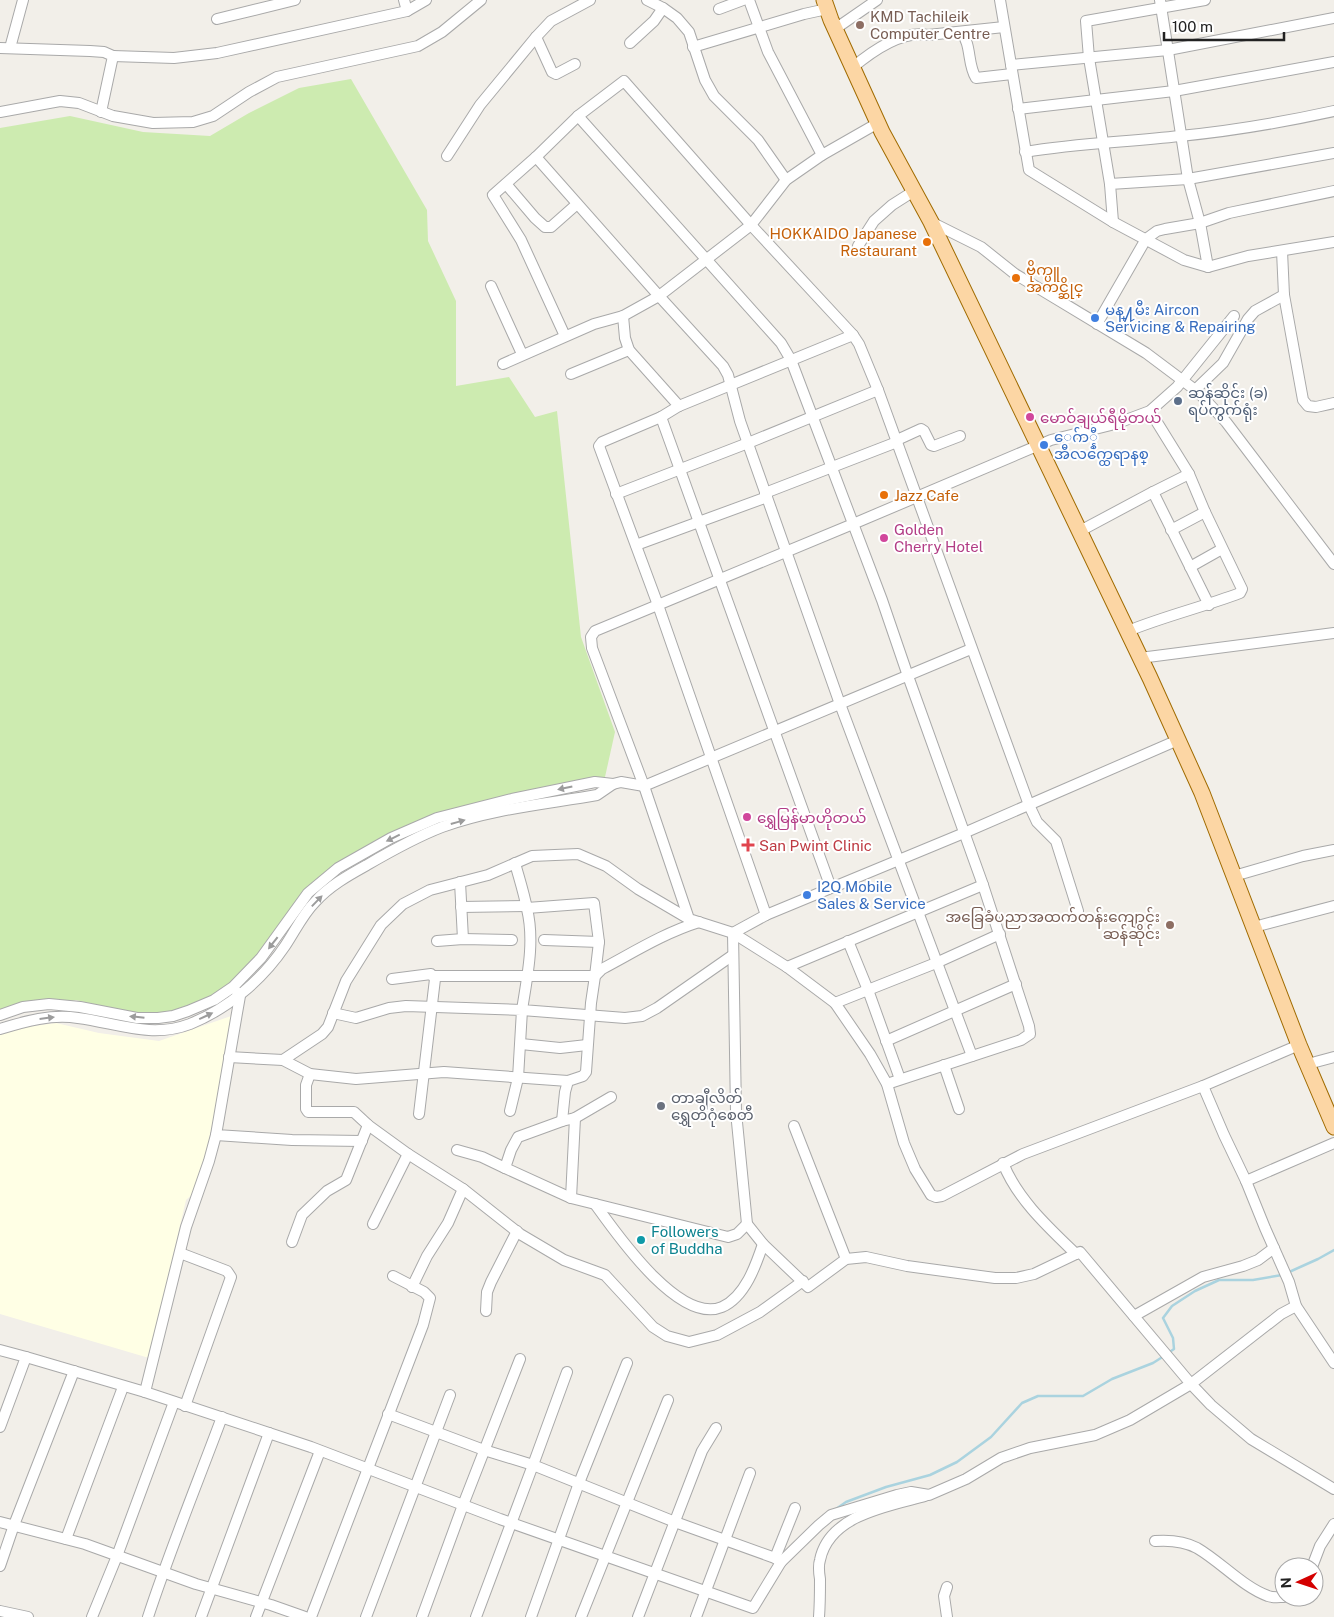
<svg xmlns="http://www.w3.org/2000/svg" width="1334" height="1617" viewBox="0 0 1334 1617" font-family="'Public Sans','Noto Sans Myanmar',sans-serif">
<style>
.education{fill:#ffffe5}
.grass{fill:#cdebb0}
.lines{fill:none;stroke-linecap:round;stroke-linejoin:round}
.stream{stroke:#aad3df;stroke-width:2.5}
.minor-casing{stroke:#a9a9a9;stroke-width:12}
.primary-casing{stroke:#a06b00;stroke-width:17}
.minor{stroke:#fff;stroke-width:10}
.primary{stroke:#fcd6a4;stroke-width:15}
.oneway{fill:#9c9c9c}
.education-dot{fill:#8d6e63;stroke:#fff;stroke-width:2}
.food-dot{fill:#e8710a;stroke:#fff;stroke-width:2}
.shop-dot{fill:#3f7fe0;stroke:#fff;stroke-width:2}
.service-dot{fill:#5c6f8a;stroke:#fff;stroke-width:2}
.hotel-dot{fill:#d1479c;stroke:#fff;stroke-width:2}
.health-dot{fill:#e0444e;stroke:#fff;stroke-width:2}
.worship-dot{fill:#6b7280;stroke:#fff;stroke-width:2}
.culture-dot{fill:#0f9aa8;stroke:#fff;stroke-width:2}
.labels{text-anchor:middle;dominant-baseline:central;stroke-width:4;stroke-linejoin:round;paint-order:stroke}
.education-label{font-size:15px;fill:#785e54;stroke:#fff;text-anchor:start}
.food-label{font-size:15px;fill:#c56008;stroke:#fff;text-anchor:start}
.shop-label{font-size:15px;fill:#366cbe;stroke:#fff;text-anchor:start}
.service-label{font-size:15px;fill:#4e5e75;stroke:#fff;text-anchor:start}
.hotel-label{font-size:15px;fill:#b23c85;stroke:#fff;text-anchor:start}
.health-label{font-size:15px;fill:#be3a42;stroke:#fff;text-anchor:start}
.worship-label{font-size:15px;fill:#5b616d;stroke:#fff;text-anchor:start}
.culture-label{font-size:15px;fill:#0d838f;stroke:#fff;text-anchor:start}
</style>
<rect width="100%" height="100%" fill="#f2efe9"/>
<!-- education -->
<polygon class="education" points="234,1015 204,1165 194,1193 186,1200 149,1358 0,1314 0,1035 13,1029 56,1023 99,1033 159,1041"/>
<!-- grass -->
<polygon class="grass" points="351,79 427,210 428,241 456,301 456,386 509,377 535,417 557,411 581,637 615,732 605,777 533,792 456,812 335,869 302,900 280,934 224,993 182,1015 149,1017 76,1000 32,1007 0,1016 0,128 70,116 143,132 210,136 249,113 299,88"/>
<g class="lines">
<!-- stream -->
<g class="stream">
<polyline points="1287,1273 1318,1259 1334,1250"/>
<polyline points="1168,1353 1174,1349 1173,1338 1163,1318 1172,1306 1195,1291 1219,1280 1253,1280 1282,1275"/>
<polyline points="836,1509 846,1502 886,1487 930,1475 957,1462 991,1437 1022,1403 1038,1396 1083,1396 1112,1379 1153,1363 1164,1356"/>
</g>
<defs>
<g id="minor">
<polyline points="404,0 407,11"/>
<polyline points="647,0 663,8 677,18 689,32 705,80 714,96 758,140 786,180"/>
<polyline points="1000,0 1029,170 1113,222 1184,260 1208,267 1248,256 1334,242"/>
<polyline points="1160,0 1188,179 1200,223 1208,267"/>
<polyline points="719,9 743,0"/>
<polyline points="217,19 295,0"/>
<polyline points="835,29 877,0"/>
<path d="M961,32C972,45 967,64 976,78L1012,74"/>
<polyline points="536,37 552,72 556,74 575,64"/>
<polyline points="630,43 654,21 663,8"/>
<polyline points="693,47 804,14 827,9"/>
<polyline points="0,48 90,51 104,52 113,56 101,112"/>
<polyline points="10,48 23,0"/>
<polyline points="113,56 174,58 217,53 407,11 426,0"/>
<polyline points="1011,65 1168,50 1334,18"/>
<path d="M852,68C871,52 902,30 928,35L1004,27"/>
<polyline points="1018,109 1174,91 1334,62"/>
<polyline points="0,112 60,101 79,103 113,116 153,123 193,122 213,116 249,92 277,77 418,46 442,32 481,0"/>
<polyline points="578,116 781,343 791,360 882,600 908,676 983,885 1029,1026 1030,1034 1021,1040 887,1084"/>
<path d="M1025,152C1077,143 1129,142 1180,136C1231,131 1284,122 1334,111"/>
<polyline points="822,155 878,123"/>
<polyline points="447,156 480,105 536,37 551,21 590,0"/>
<polyline points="536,157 659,296 723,366 728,375 740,421 840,704 972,1056"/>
<polyline points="506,184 535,218 545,227 551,227 577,204"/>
<polyline points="1110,184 1089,58 1086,21 1205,0"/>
<polyline points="931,222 981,247 1015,274 1146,353 1198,392 1226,422 1334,564"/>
<polyline points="1113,222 1110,184 1188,179 1334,153"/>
<polyline points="858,246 874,221 892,205 914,191"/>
<polyline points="1282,251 1284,295 1303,400 1308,406 1316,407 1334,403"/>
<polyline points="491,286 522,354"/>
<polyline points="623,316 625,338 629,350 679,406"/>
<polyline points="1234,316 1177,387 1150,411 1115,424 1051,440 853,524 595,631 591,637 592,648 644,786 689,919 733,933 787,967 835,1003 870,1054 887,1084 904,1143 915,1169 931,1195 936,1197 942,1196 1023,1154 1203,1086 1299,1045"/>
<polyline points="1097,324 1146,239 1157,231 1165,229 1200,223 1229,213 1334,191"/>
<polyline points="565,336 521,240 493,195 536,157 578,116 624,81 751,225 853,335 859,344 878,390 1029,805 1037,822 1056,841 1078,911"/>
<polyline points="503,364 594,324 623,316 659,296 751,225 786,180 822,155 768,52 749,0"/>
<polyline points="571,374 629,350"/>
<polyline points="1195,390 1223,363 1248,319 1255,311 1284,295"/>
<polyline points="661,417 831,888"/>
<polyline points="897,440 921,429 924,431 931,445 934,446 960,436"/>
<polyline points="1153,492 1209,605"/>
<polyline points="765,493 897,442"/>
<polyline points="616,494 748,443 878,390"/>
<polyline points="1171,530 1205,512"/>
<polyline points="1080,531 1153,492 1189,474"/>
<polyline points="636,545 767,497"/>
<polyline points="1190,567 1222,549"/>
<path d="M1128,631C1165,616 1203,607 1240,593L1242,589L1205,512L1189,474L1150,411"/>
<polyline points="1140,658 1334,633"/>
<path d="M515,863C519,878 524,893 527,909C535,942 527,977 522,1010L625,1018L642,1016L657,1008L733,955"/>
<polyline points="1234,876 1303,856 1334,850"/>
<polyline points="460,882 463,939"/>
<polyline points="461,907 527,906"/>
<polyline points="766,915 658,605 599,446 602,442 661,417 679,406 853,335"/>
<polyline points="1254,927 1334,906"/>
<polyline points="733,933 766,915 964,833 1178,740"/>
<polyline points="733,933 736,1112 747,1224"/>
<polyline points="544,940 599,942"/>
<polyline points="437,941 463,939 512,940"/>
<polyline points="848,941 868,990 900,1079"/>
<polyline points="787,967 983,885"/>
<polyline points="434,976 595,976 599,942 594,903 527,908"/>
<polyline points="392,979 431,974 435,979 419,1114"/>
<polyline points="237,992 240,996 237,1013 216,1135 292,1140 362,1141"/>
<polyline points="835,1003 936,963 1000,934"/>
<polyline points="333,1013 356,1018 389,1008 406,1006 522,1010 518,1078 510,1111"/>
<polyline points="0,1015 23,1007 49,1004 80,1007 137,1018 158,1018 173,1016 188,1011 214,1000 233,987 261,958 308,893 338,868 391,838 437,818 512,799 595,782 613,784 621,782 644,786 971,649"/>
<path d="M0,1029C26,1021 51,1014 78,1018C117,1023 151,1039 190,1024C229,1008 262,980 285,946C295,931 303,914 315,902C329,886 349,875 367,865C391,851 416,837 442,827C491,809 546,804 597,795L613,784"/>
<polyline points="886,1041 1016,984"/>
<polyline points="521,1044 560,1048 587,1045"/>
<polyline points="229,1057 283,1060 310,1074 356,1079 444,1072 568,1081"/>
<polyline points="283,1060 322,1034 328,1027 346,981 381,925 403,904 430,890 488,875 532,856 578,854 606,866 638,889 689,919"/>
<polyline points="1308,1064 1334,1057"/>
<polyline points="944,1065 959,1109"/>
<polyline points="310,1074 306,1085 306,1109 308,1112 354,1112 368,1125 408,1154 463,1189 448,1223 427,1256 412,1287"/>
<polyline points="1203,1086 1224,1135 1246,1181 1265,1228 1289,1282 1296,1306 1334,1363"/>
<polyline points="575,1118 571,1198 728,1237 737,1234 747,1224 763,1244 808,1287 846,1259 866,1257 907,1266 995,1278 1016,1278 1034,1274 1080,1252 1191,1384 1281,1314 1296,1306"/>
<path d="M562,1121L565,1092L568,1081L583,1076L586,1072L591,1003L595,976L602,969C634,952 664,933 699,922"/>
<polyline points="794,1126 846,1259"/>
<polyline points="216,1135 209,1161 186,1227 145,1392 311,1447 500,1519 753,1608 781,1562 819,1525 831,1515 897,1495 911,1492 929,1495 966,1479 1001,1458 1030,1448 1095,1435 1130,1420 1191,1384 1211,1405 1251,1439 1334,1489"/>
<polyline points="457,1150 482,1157 505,1168"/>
<path d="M1003,1163C1017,1199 1049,1228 1076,1254"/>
<polyline points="1246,1181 1334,1143"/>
<polyline points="463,1189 520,1234 564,1260 605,1275 653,1327 667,1336 689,1342 717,1335 760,1312 803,1281"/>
<polyline points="571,1198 505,1168 511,1150 518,1137 562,1121 575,1118 611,1097"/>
<path d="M595,1204C616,1233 679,1325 722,1307C745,1297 756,1265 763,1244"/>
<polyline points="373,1224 408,1154"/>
<polyline points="292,1242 302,1215 327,1191 346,1180 368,1125"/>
<polyline points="180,1253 227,1271 231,1277 185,1406"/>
<polyline points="486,1311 487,1292 491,1282 517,1231"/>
<polyline points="1134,1316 1203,1277 1243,1266 1258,1260 1274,1248"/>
<polyline points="0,1350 26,1357 0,1427"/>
<polyline points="26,1357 145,1392"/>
<polyline points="567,1372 533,1465 675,1522 775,1558 781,1562"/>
<polyline points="388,1414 484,1450 533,1465 476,1617"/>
<polyline points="0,1522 85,1544 196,1584 271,1605 305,1617"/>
<polyline points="66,1539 123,1387"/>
<path d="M1155,1541C1169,1540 1184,1541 1197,1548C1221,1562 1243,1587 1268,1596C1273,1598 1279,1597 1284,1597"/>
<polyline points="775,1558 795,1508"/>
<polyline points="0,1566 14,1525 74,1371"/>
<polyline points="1312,1567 1320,1546 1334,1524"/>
<polyline points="0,1611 28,1617"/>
<polyline points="92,1617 117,1556 174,1402"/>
<path d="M148,1617C170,1550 197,1484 222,1417"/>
<polyline points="201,1617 269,1433"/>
<polyline points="256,1617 320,1451"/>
<polyline points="311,1617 423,1325 430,1298 424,1292 393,1276"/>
<polyline points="366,1617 450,1395"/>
<polyline points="422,1617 463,1505 520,1359"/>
<polyline points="531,1617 579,1483 627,1363"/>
<polyline points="581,1617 668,1400"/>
<polyline points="638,1617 702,1451 716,1428"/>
<polyline points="696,1617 750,1473"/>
<path d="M819,1617C820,1604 820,1592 820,1579C819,1573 818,1566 820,1560C829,1515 888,1506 925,1496"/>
<polyline points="947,1617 944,1596 947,1587"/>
</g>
<polyline id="primary" points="824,0 831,20 882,132 931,222 1150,678 1202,793 1299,1045 1334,1127"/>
</defs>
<!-- minor casing -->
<use href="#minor" class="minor-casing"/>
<!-- primary casing -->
<use href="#primary" class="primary-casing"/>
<!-- minor -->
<use href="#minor" class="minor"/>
<!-- primary -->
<use href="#primary" class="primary"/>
</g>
<!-- one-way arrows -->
<defs><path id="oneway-solid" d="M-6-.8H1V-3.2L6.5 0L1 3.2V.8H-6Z" transform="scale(1.25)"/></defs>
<g class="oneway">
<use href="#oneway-solid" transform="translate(565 788) rotate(168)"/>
<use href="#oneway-solid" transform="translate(458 822) rotate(-16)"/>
<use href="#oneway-solid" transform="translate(393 838) rotate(154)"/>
<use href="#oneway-solid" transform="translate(317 901) rotate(-46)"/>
<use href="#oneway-solid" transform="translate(273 943) rotate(128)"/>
<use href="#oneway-solid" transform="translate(206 1016) rotate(-25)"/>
<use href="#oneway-solid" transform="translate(137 1017) rotate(-174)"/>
<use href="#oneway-solid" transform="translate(47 1018) rotate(-7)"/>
</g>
<!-- markers -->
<g class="education-dot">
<circle cx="860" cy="25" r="5"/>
<circle cx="1170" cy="925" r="5"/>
</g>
<g class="food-dot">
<circle cx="927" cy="242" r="5"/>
<circle cx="1016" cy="278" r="5"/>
<circle cx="884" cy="495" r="5"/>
</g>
<g class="shop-dot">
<circle cx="1095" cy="318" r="5"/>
<circle cx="1044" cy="445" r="5"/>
<circle cx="807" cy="895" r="5"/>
</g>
<circle class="service-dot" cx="1178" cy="401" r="5"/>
<g class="hotel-dot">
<circle cx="1030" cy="417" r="5"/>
<circle cx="884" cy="538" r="5"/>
<circle cx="747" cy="817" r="5"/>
</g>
<path class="health-dot" d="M745.5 837.5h5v5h5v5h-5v5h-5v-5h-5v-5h5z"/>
<circle class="worship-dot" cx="661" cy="1106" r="5"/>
<circle class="culture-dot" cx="641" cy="1240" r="5"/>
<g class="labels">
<!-- education labels -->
<g class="education-label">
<text x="870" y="16">KMD Tachileik<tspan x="870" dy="17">Computer Centre</tspan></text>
<text x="1160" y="916" text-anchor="end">အခြေခံပညာအထက်တန်းကျောင်း<tspan x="1160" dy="17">ဆန်ဆိုင်း</tspan></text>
</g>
<!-- food labels -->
<g class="food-label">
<text x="917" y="233" text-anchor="end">HOKKAIDO Japanese<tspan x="917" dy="17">Restaurant</tspan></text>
<text x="1026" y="269">ဗိုက္ပူ<tspan x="1026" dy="17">အကင္ဆိုင္</tspan></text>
<text x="894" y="495">Jazz Cafe</text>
</g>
<!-- shop labels -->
<g class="shop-label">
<text x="1105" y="309">မန္႔မီး Aircon<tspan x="1105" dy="17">Servicing &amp; Repairing</tspan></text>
<text x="1054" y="436">ေဂ်ာ္နီ<tspan x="1054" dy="17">အီလက္ထေရာနစ္</tspan></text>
<text x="817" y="886">I2Q Mobile<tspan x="817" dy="17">Sales &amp; Service</tspan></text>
</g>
<!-- service labels -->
<g class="service-label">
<text x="1188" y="392">ဆန်ဆိုင်း (ခ)<tspan x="1188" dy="17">ရပ်ကွက်ရုံး</tspan></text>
</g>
<!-- hotel labels -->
<g class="hotel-label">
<text x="1040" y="417">မောဝ်ချယ်ရီမိုတယ်</text>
<text x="894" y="529">Golden<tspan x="894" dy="17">Cherry Hotel</tspan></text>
<text x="757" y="817">ရွှေမြန်မာဟိုတယ်</text>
</g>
<!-- health labels -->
<g class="health-label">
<text x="759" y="845">San Pwint Clinic</text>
</g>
<!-- worship labels -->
<g class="worship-label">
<text x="671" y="1097">တာချီလိတ်<tspan x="671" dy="17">ရွှေတိဂုံစေတီ</tspan></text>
</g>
<!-- culture labels -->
<g class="culture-label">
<text x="651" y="1231">Followers<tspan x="651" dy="17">of Buddha</tspan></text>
</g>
</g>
<!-- north arrow -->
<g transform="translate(1299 1582) rotate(267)"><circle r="24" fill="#ffffff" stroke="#a7a7a7"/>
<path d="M0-4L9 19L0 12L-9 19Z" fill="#d40000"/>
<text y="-8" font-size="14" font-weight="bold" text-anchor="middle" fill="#222222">N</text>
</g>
<!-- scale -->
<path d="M1164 32v8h120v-8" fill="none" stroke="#222222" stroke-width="2.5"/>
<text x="1172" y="32" font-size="15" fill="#222222" stroke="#ffffff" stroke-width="4" paint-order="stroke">100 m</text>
</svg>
